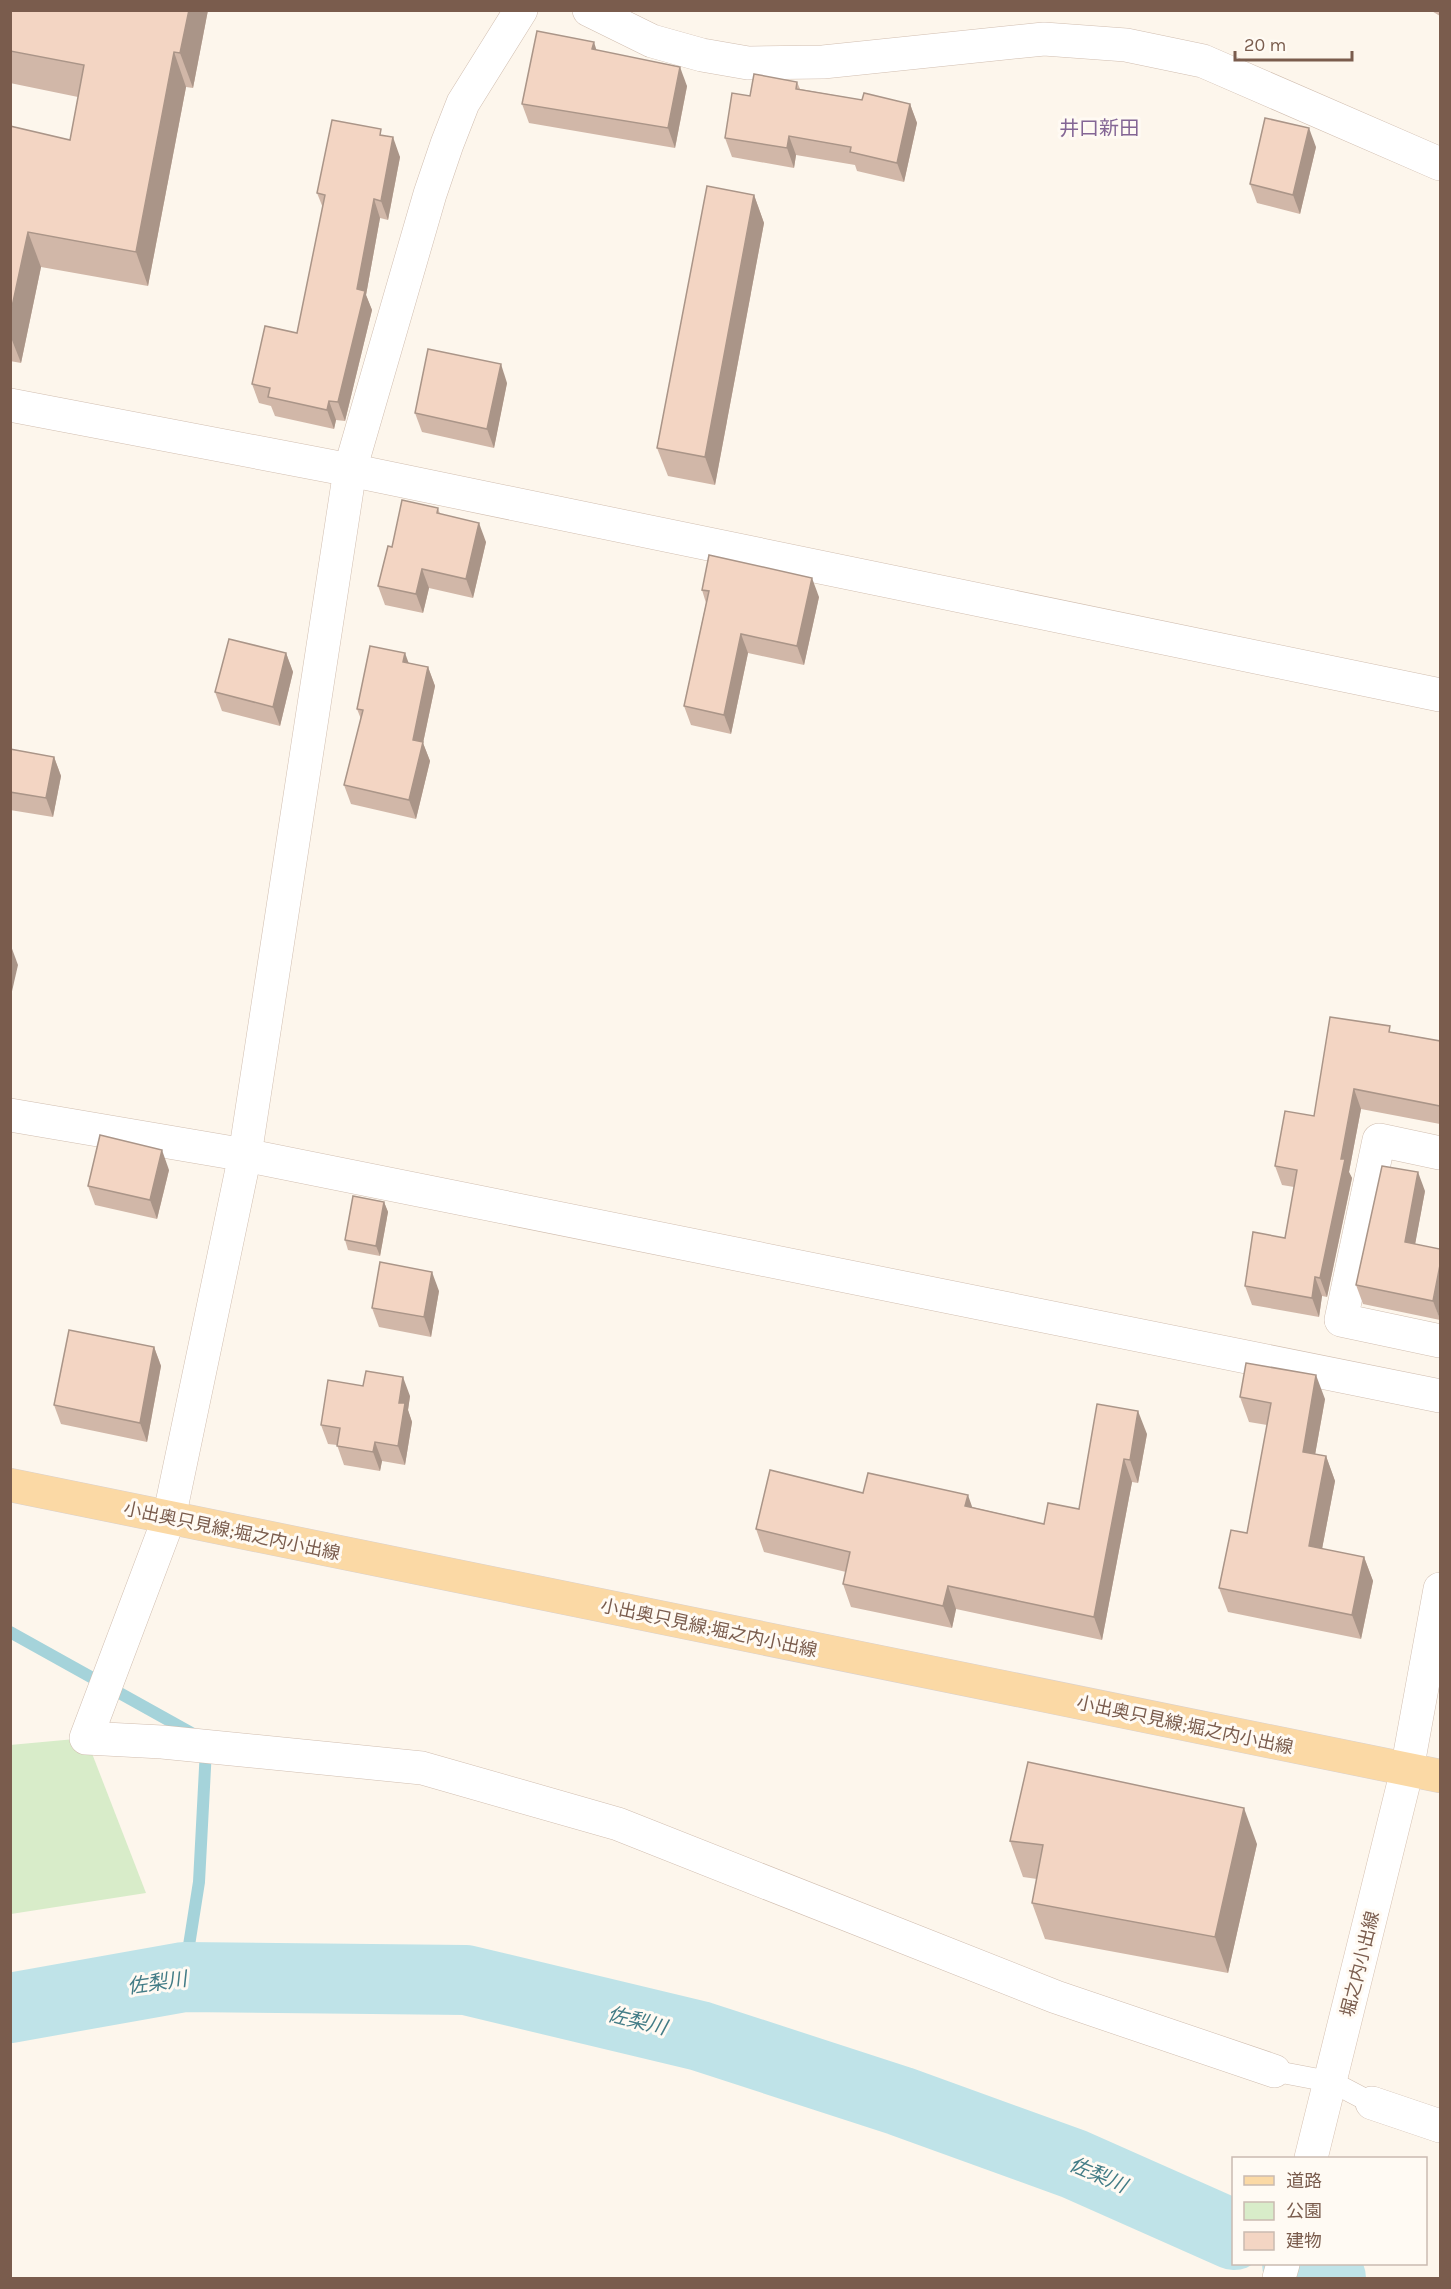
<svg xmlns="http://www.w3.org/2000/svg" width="1451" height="2289" viewBox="0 0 1451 2289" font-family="Karla,'Noto Sans JP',sans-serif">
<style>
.green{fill:#d8ecc9}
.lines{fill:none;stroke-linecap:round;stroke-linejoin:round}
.stream{stroke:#a5d3da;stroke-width:12}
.river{stroke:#bfe3e8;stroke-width:70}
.lane-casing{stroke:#d1beb0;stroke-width:22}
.street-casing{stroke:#d1beb0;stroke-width:34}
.secondary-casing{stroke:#d6c0b0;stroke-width:34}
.primary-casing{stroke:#dad1cd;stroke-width:34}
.lane{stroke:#fff;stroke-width:21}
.street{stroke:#fff;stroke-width:33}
.secondary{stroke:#fff;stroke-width:33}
.primary{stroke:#fbd9a5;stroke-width:33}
.wall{fill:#d1b7a8}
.shaded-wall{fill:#aa9588}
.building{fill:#f3d5c3;stroke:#aa9588;stroke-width:1.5}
.labels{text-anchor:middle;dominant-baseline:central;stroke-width:6;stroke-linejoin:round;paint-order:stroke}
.street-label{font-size:18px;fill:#7a5c4d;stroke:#fffaf3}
.neighbourhood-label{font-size:20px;fill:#846695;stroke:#fffaf3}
.water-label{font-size:20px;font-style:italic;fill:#437c86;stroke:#fffaf3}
</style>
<rect width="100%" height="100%" fill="#fdf6ec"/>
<!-- green -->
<polygon class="green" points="86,1738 146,1893 11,1914 10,1745"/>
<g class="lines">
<!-- stream -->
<g class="stream">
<polyline points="10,1632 195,1735"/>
<polyline points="184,1977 199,1882 206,1749"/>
</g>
<!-- river -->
<g class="river">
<polyline points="10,2008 184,1977 466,1980 700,2036 900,2101 1074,2164 1234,2235"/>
<polyline points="1297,2264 1331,2278"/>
</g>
<defs>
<polyline id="lane" points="1274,2071 1332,2082 1372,2103"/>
<g id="street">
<polyline points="521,10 463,103 447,144 430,194 350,470 245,1155 169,1518 86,1738 162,1742 422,1768 618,1824 1056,1997 1274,2071"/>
<polyline points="589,10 652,41 702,55 748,63 823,62 1044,39 1126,45 1203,61 1440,164"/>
<polyline points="10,405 350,470 1440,695"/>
<polyline points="10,1115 245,1155 1440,1396"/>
<polyline points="1440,1153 1379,1140 1341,1320 1440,1341"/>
<polyline points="1407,1770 1440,1589"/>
<polyline points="1372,2103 1440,2126"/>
</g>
<g id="secondary">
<polyline points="1311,2158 1407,1770"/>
<polyline points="1279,2278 1283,2264"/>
</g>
<polyline id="primary" points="10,1485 1440,1776"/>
</defs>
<!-- lane casing -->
<use href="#lane" class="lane-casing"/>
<!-- street casing -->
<use href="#street" class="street-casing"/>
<!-- secondary casing -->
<use href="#secondary" class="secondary-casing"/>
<!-- primary casing -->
<use href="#primary" class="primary-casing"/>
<!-- lane -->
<use href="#lane" class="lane"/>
<!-- street -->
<use href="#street" class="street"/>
<!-- secondary -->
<use href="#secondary" class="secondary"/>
<!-- primary -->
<use href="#primary" class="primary"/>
</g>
<!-- wall -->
<g class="wall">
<polygon points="10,10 208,10 193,88 186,87 148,286 41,267 21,363 10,361 10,126 70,140 78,97 10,83"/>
<polygon points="1430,10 1440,10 1440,16"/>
<polygon points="597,50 687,86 675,148 529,123 522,104"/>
<polygon points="797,82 800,89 862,100 910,104 917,123 904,182 857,171 855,165 796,155 794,168 732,157 725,138"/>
<polygon points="383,135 400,157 388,220 380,218 366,295 372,310 345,421 336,420 334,429 275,416 271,406 259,403 252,384 297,333 323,208 317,193"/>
<polygon points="1316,147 1300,214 1257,203 1250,184"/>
<polygon points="754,195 764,223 715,485 668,476 657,448"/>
<polygon points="507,383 494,448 422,432 415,413"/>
<polygon points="438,508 440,514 486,542 473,598 429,588 423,613 385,605 378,586 392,547"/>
<polygon points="702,590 819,597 804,665 748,653 731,734 691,725 684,706 706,603"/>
<polygon points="286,653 293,672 280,726 222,711 215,692"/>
<polygon points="408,663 428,667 435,686 423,743 430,761 416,819 351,804 344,785 361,719 357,709"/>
<polygon points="10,749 54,757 61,776 53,817 10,810"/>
<polygon points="1392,1032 1440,1041 1440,1124 1361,1109 1349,1172 1352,1178 1327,1297 1322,1296 1319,1317 1252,1305 1245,1286 1285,1238 1294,1187 1282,1185 1275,1166 1314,1116"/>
<polygon points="169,1170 157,1219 95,1205 88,1186"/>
<polygon points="1425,1191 1415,1244 1440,1320 1363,1304 1356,1285"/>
<polygon points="384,1202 388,1212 380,1256 348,1250 345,1240"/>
<polygon points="439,1291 431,1337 379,1327 372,1308"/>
<polygon points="154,1347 161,1366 147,1442 61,1424 54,1405"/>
<polygon points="410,1396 408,1410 412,1422 405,1465 382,1461 380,1471 344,1465 337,1445 328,1444 321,1425"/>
<polygon points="1240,1397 1325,1399 1315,1455 1326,1456 1335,1481 1322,1549 1364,1557 1373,1581 1361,1639 1228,1612 1219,1588 1247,1533 1267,1425 1249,1422"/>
<polygon points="1147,1434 1138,1483 1132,1482 1102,1640 956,1609 952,1628 851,1607 843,1584 846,1572 764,1552 756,1529 863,1493 972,1507 1044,1524 1079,1509"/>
<polygon points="1010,1841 1257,1844 1228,1973 1045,1939 1032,1903 1037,1879 1023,1877"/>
</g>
<!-- shaded-wall -->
<g class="shaded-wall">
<polygon points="189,10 208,10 193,88 180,53"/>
<polygon points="594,42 600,61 592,49"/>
<polygon points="174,52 186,87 148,286 136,252"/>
<polygon points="680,67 687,86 675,148 668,128"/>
<polygon points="910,104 917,123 904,182 897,163"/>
<polygon points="1309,128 1316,147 1300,214 1293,195"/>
<polygon points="789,136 796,155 794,168 787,148"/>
<polygon points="393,137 400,157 388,220 381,201"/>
<polygon points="754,195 764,223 715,485 705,457"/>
<polygon points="374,199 380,218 366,295 372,310 345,421 338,402 357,289"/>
<polygon points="28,232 41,267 21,363 10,335 10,316"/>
<polygon points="501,364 507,383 494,448 487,429"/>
<polygon points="329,401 336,420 334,429 327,410"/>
<polygon points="479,523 486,542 473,598 466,579"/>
<polygon points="422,569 429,588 423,613 416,594"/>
<polygon points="812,578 819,597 804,665 797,646"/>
<polygon points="741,634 748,653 731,734 724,715"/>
<polygon points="286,653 293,672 280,726 273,707"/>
<polygon points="405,653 412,672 403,662"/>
<polygon points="428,667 435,686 423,743 430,761 416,819 409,800 413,740"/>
<polygon points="54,757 61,776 53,817 46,798"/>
<polygon points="11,946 18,965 10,1000 10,948"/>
<polygon points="1354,1089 1361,1109 1349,1172 1352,1178 1327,1297 1320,1278"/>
<polygon points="162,1150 169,1170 157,1219 150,1200"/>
<polygon points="1418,1172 1425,1191 1412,1261 1405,1242"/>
<polygon points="384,1202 388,1212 380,1256 376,1246"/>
<polygon points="1440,1265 1440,1320 1433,1301"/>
<polygon points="432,1272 439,1291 431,1337 424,1317"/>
<polygon points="1315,1277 1322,1296 1319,1317 1312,1298"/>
<polygon points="154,1347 161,1366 147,1442 140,1423"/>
<polygon points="1316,1375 1325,1399 1311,1477 1303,1452"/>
<polygon points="403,1377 410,1396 408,1410 412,1422 405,1465 398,1446 399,1403"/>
<polygon points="1138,1411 1147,1434 1138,1483 1130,1460"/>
<polygon points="375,1442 382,1461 380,1471 373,1452"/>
<polygon points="1326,1456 1335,1481 1318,1570 1309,1546"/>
<polygon points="1124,1459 1132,1482 1102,1640 1094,1617"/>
<polygon points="968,1495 976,1518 965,1506"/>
<polygon points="1364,1557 1373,1581 1361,1639 1352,1615"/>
<polygon points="948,1586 956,1609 952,1628 943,1606"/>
<polygon points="1244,1808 1257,1844 1228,1973 1215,1937"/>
</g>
<!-- building -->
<g class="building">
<polygon points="10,10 189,10 180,53 174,52 136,252 28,232 10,316 10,126 70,140 84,65 10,51"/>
<polygon points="537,31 594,42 592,49 680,67 668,128 522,104"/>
<polygon points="754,74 797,82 796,89 862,100 864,93 910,104 897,163 850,152 851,147 789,136 787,148 725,138 732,93 750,96"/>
<polygon points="1265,118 1309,128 1293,195 1250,184"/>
<polygon points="332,120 381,129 380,135 393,137 381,201 374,199 357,289 365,291 338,402 329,401 327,410 268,397 270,388 252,384 265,326 297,333 325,195 317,193"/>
<polygon points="707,186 754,195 705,457 657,448"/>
<polygon points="428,349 501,364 487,429 415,413"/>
<polygon points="402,500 438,508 437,513 479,523 466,579 422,569 416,594 378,586 388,546 392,547"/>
<polygon points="709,555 812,578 797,646 741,634 724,715 684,706 709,591 702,590"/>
<polygon points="229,639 286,653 273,707 215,692"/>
<polygon points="370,646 405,653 403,662 428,667 413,740 423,742 409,800 344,785 363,710 357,709"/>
<polygon points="10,749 54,757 46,798 10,792"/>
<polygon points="1330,1017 1390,1026 1389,1032 1440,1041 1440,1106 1354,1089 1341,1159 1345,1159 1320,1278 1315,1277 1312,1298 1245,1286 1253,1232 1285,1238 1297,1170 1275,1166 1285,1111 1314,1116"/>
<polygon points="100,1135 162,1150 150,1200 88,1186"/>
<polygon points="1382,1166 1418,1172 1405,1242 1440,1249 1440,1265 1433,1301 1356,1285"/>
<polygon points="353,1196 384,1202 376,1246 345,1240"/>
<polygon points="380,1262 432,1272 424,1317 372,1308"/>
<polygon points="69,1330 154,1347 140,1423 54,1405"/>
<polygon points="1246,1363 1316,1375 1303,1452 1326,1456 1309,1546 1364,1557 1352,1615 1219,1588 1231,1530 1247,1533 1271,1403 1240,1397"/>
<polygon points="366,1371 403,1377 399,1403 405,1403 398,1446 375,1442 373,1452 337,1446 340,1428 321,1425 328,1380 363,1386"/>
<polygon points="1097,1404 1138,1411 1130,1460 1124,1459 1094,1617 948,1586 943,1606 843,1584 850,1552 756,1529 770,1470 863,1493 868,1473 968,1495 965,1506 1044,1524 1048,1503 1079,1509"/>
<polygon points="1028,1762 1244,1808 1215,1937 1032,1903 1043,1845 1010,1841"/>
</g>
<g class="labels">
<!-- street labels -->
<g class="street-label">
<text transform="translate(232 1531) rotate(12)">小出奥只見線;堀之内小出線</text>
<text transform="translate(709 1628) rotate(12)">小出奥只見線;堀之内小出線</text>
<text transform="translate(1185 1725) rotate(12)">小出奥只見線;堀之内小出線</text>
<text transform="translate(1360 1964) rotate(-76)">堀之内小出線</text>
</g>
<!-- neighbourhood labels -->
<g class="neighbourhood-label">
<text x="1099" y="128">井口新田</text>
</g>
<!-- water labels -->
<g class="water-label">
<text transform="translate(157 1983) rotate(-8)">佐梨川</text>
<text transform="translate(637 2021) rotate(14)">佐梨川</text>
<text transform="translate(1098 2175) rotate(23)">佐梨川</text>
</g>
</g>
<!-- border -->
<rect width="1451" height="2289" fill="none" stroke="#7a5c4d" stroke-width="24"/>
<!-- legend -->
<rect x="1232" y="2157" width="195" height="108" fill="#fffaf3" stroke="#cabbb1" stroke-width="1.5"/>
<rect x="1244" y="2176" width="30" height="9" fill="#fbd9a5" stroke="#cabbb1" stroke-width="1.5"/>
<text x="1286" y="2187" font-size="18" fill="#7a5c4d">道路</text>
<rect x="1244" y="2202" width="30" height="18" fill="#d8ecc9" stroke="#cabbb1" stroke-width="1.5"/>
<text x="1286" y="2217" font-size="18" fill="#7a5c4d">公園</text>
<rect x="1244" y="2232" width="30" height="18" fill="#f3d5c3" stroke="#cabbb1" stroke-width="1.5"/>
<text x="1286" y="2247" font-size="18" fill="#7a5c4d">建物</text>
<!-- scale -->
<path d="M1235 51v9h117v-9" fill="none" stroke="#7a5c4d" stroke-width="3"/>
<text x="1244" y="51" font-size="18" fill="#7a5c4d" stroke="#fffaf3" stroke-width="4.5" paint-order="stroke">20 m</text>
</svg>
